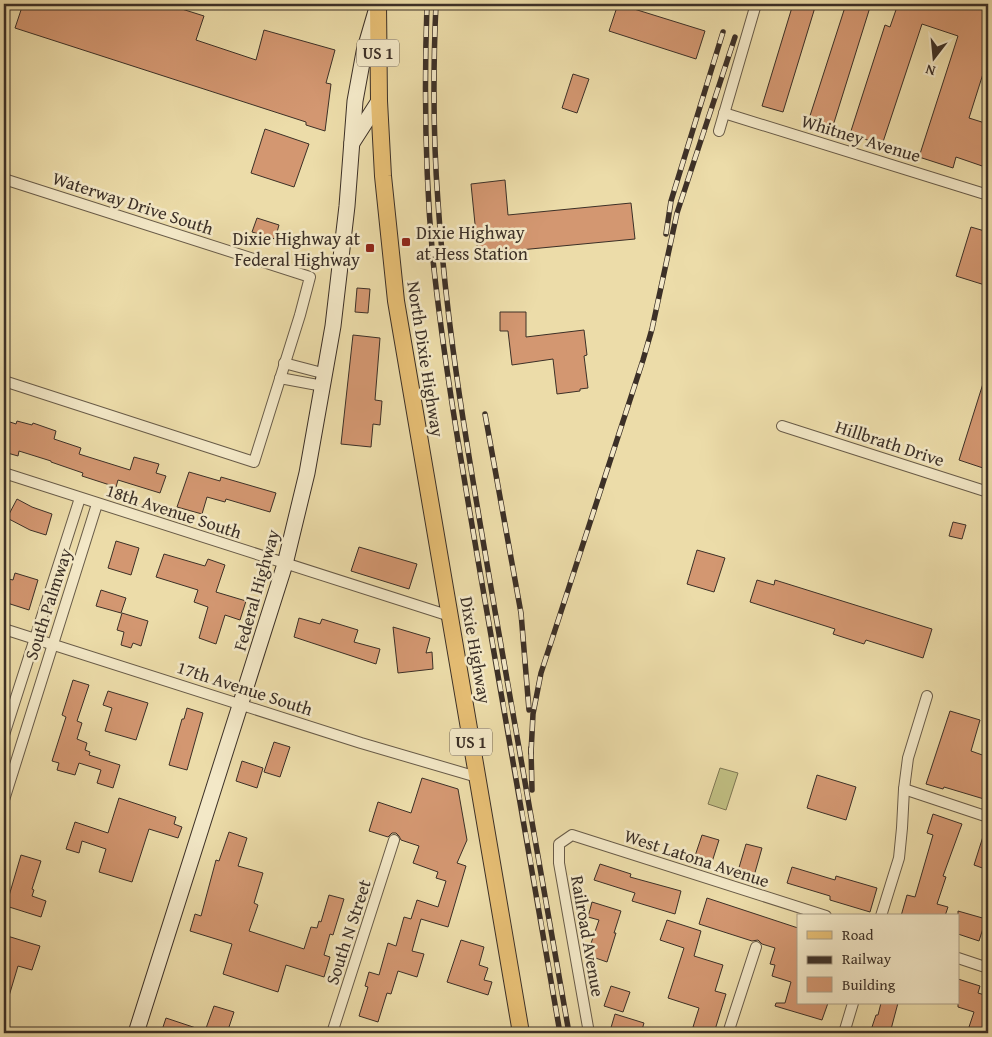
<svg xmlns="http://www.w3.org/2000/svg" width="992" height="1037" viewBox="0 0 992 1037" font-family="'Gentium Book Plus',serif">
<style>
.pitch{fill:#c0be82;stroke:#7e7754}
.building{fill:#d39771;stroke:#3c3027}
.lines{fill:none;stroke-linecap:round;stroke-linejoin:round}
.minor-casing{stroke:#685b48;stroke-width:12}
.secondary-casing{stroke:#3c3027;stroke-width:17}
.primary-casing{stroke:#3c3027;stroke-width:18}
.minor{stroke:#f3e8c7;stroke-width:10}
.secondary{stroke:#f3e8c7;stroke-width:15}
.primary{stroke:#e6be74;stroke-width:16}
.rail-casing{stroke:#3c3027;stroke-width:5.5}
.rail{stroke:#f3e8c7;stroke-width:4;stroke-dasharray:11;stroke-linecap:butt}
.poi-dot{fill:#8f2418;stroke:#f3e8c7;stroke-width:2}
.labels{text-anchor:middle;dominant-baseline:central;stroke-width:5;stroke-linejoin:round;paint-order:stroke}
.shield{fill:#f3e8c7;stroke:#736757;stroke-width:1}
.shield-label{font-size:16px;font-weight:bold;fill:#3c3027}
.street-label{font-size:18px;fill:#3c3027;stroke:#f3e8c7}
.poi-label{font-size:18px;fill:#3c3027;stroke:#f3e8c7;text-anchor:start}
</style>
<rect width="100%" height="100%" fill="#ecdca9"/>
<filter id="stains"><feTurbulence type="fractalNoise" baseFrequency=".004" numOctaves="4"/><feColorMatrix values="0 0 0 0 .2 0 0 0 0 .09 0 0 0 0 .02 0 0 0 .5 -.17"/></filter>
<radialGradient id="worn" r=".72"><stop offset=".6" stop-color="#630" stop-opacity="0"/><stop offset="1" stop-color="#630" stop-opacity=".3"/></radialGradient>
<!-- pitch -->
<polygon class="pitch" points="720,768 738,773 726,810 708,804"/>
<!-- building -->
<g class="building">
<polygon points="23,4 166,4 204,16 196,40 256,60 264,30 335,50 326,83 331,84 325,131 306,125 306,122 15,28"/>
<polygon points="618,4 705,31 696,59 609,31"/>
<polygon points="793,4 816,4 783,112 762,106"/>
<polygon points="846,4 871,4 832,129 808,122"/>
<polygon points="898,4 988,4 988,58 969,118 988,124 988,168 956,157 953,168 919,157 958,36 922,24 882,145 850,134 885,25 890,27"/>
<polygon points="573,74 589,79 577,113 562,108"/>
<polygon points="265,129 309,144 294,187 251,173"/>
<polygon points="505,180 508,215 631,203 635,239 478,254 471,184"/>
<polygon points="257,218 279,225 275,239 252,232"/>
<polygon points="971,227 988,232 988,286 956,276"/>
<polygon points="357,288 370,289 368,313 355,312"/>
<polygon points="500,312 526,312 526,337 584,330 587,355 584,356 588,388 580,389 580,391 557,394 553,359 512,365 508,331 500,331"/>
<polygon points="353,335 380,338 375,400 382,401 380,425 373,424 371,447 341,444"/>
<polygon points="986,374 988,375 988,462 986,469 959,460"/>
<polygon points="4,420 16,424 17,421 32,425 33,423 56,431 54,439 81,448 79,454 130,470 134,457 159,464 156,473 166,476 160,493 118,480 116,487 82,476 83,473 51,462 51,461 19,451 18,456 4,452"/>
<polygon points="189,472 220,481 221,477 276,493 270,512 226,499 225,502 207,497 202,514 177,507"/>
<polygon points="17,499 32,507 52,514 46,535 30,530 7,518"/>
<polygon points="953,522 966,525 962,539 949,536"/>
<polygon points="116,541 139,548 131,575 108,568"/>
<polygon points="359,547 417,564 409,589 351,571"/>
<polygon points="697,550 725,558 714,592 687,584"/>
<polygon points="164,554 205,566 208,559 225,565 216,592 246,601 240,620 225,615 216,644 199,638 208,607 194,602 198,590 156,577"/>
<polygon points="15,573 38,580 29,610 4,602 4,578 13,580"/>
<polygon points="757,580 774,585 775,580 932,629 923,658 866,640 864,644 833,634 835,629 750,602"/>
<polygon points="101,590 126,598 121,613 96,606"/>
<polygon points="122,613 148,621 141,646 133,643 131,648 121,645 124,632 117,630"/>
<polygon points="299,618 320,624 322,619 358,630 354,642 380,649 376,664 294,637"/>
<polygon points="393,627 430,638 426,653 432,652 433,669 398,673"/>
<polygon points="73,680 89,685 77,721 82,723 77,739 87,743 85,750 90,752 89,755 120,765 113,788 97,783 101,770 79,763 75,775 57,770 59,763 52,761 66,717 62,715"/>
<polygon points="108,691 148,703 136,740 105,731 112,708 103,705"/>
<polygon points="187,708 203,713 187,770 169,765 182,719 184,719"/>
<polygon points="950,711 980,720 971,751 988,757 988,787 984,799 944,787 943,789 926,784"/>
<polygon points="274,742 290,747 280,777 264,772"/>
<polygon points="242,761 263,768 257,788 236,781"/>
<polygon points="817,775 856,787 846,820 807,808"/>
<polygon points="422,778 458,789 467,840 457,863 466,866 448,927 421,919 412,951 424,954 417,977 398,971 391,994 387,993 378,1022 359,1016 368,987 365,986 369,972 379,975 388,943 396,946 404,917 411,919 417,900 438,907 446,881 436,878 438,872 413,863 419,846 401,840 399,836 396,833 392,833 388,837 369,831 378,802 411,813"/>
<polygon points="119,798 176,817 174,824 182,827 178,838 149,829 132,882 99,872 106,849 82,841 79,853 66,849 75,822 108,833"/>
<polygon points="933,814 962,824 943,876 946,877 937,904 948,907 945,916 901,916 907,895 915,897 933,835 927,833"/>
<polygon points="986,827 988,827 988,870 974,865"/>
<polygon points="229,832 247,838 238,866 263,873 254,903 258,905 249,931 304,949 311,927 317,928 319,921 321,922 329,895 344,899 333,935 330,934 324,955 330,957 324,977 286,965 278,992 223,974 232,944 190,931 195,914 201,916 216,860 219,861"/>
<polygon points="702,835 719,840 712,862 695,856"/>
<polygon points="746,844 762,848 754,876 738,871"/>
<polygon points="21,855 41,861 32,889 34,890 32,896 46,901 41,917 6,906"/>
<polygon points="600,864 631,874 630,877 681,891 675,914 632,901 635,893 594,880"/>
<polygon points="792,867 835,880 836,876 877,888 870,912 830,900 830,896 787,883"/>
<polygon points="707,898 798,928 798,1003 828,1003 822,1020 775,1006 776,1003 785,1003 791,982 772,976 775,965 770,964 775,948 762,944 758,940 752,941 699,924"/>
<polygon points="592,902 621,911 614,933 616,933 607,962 587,955 599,920 588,917"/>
<polygon points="958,911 986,919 979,941 958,934"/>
<polygon points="667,920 701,931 694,956 723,965 715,991 726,994 714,1033 693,1027 699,1008 668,998 684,948 660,940"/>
<polygon points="4,935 40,946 32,970 18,966 6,1006 4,1005"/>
<polygon points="461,940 484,947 479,965 488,968 484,980 492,982 488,995 447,982"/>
<polygon points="958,979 980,986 978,993 988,996 988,1033 967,1033 974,1012 958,1007"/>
<polygon points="611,986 630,992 623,1012 604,1006"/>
<polygon points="881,1003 898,1003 890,1033 870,1033 876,1015 878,1015"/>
<polygon points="214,1006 234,1012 227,1033 161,1033 166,1018 205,1031"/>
<polygon points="615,1014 644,1023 641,1033 618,1033 610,1031"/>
</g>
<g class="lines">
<defs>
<g id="minor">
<polyline points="724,113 988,195"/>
<polyline points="719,131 756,4"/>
<polyline points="4,179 310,277 300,315 254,462 4,381"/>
<polyline points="284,363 326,374"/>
<polyline points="280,378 323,386"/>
<polyline points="782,426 988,492"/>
<polyline points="4,473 450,616"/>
<polyline points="4,629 361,743 477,777"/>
<polyline points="4,735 80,498"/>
<polyline points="904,789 988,817"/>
<polyline points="4,800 97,504"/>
<polyline points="881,916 899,858 902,828 904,789 908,758 927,696"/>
<polyline points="958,958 988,968"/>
<polyline points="332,1033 394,840"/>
<polyline points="589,1033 559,863 559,844 572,835 826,916"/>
<polyline points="728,1033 756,947"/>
<polyline points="844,1033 853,1003"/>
</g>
<g id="secondary">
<polyline points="352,143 379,101"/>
<polyline points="136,1033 285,564 307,473 333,326 347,206 355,101 364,52 376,11"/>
</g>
<polyline id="primary" points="378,4 379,101 383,176 396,301 521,1033"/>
</defs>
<!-- minor casing -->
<use href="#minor" class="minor-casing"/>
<!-- secondary casing -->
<use href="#secondary" class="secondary-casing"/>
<!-- primary casing -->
<use href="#primary" class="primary-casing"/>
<!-- minor -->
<use href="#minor" class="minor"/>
<!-- secondary -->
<use href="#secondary" class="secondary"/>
<!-- primary -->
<use href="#primary" class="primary"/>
<defs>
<g id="rail">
<path d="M427,4C424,89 425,174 433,260C445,372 465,484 484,595C510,741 535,887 560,1033"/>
<path d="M436,4C433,70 433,136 438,202C447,340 472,475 495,611C520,752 544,892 569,1033"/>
<polyline points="666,234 671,201 723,32"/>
<polyline points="485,414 521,613 529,710"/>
<polyline points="531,748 532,790"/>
<polyline points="531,753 533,714 541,673 643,360 652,329 677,213 735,37"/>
</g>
</defs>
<!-- rail casing -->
<use href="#rail" class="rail-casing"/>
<!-- rail -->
<use href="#rail" class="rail"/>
</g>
<!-- markers -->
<g class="poi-dot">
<rect x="401" y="237" width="10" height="10" rx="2.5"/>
<rect x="365" y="243" width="10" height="10" rx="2.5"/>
</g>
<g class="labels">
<!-- shield labels -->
<g class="shield">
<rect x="357" y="39.5" width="42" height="27" rx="4"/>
<rect x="450" y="728.5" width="42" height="27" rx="4"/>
</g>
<g class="shield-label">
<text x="378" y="53">US 1</text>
<text x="471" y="742">US 1</text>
</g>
<!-- street labels -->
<g class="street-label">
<text transform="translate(861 138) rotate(17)">Whitney Avenue</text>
<text transform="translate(133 203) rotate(18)">Waterway Drive South</text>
<text transform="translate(426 359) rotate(81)">North Dixie Highway</text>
<text transform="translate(890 443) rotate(18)">Hillbrath Drive</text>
<text transform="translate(174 511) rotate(18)">18th Avenue South</text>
<text transform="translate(256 590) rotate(-74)">Federal Highway</text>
<text transform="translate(48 604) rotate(-72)">South Palmway</text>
<text transform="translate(476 650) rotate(80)">Dixie Highway</text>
<text transform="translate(245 688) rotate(18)">17th Avenue South</text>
<text transform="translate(697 858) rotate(18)">West Latona Avenue</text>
<text transform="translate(348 932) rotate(-72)">South N Street</text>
<text transform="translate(588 936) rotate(80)">Railroad Avenue</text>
</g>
<!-- poi labels -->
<g class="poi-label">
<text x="416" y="232">Dixie Highway<tspan x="416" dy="21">at Hess Station</tspan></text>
<text x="360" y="238" text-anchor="end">Dixie Highway at<tspan x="360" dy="21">Federal Highway</tspan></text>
</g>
</g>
<!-- margin -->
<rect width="992" height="1037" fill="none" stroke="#ecdca9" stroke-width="20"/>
<rect x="5" y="5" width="982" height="1027" fill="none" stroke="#3c3027" stroke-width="2.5"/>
<rect x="10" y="10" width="972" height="1017" fill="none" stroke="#3c3027"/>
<!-- legend -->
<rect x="797" y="914" width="162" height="90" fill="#f3e8c7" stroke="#aa9e87"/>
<rect x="807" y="931" width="25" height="8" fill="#e6be74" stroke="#aa9e87"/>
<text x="842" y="940" font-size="15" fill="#3c3027">Road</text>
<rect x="807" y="956" width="25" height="8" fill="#3c3027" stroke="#aa9e87"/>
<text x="842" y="964" font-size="15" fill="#3c3027">Railway</text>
<rect x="807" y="977" width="25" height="15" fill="#d39771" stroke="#aa9e87"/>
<text x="842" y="990" font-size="15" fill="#3c3027">Building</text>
<!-- north arrow -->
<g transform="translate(934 58) rotate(196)" stroke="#f3e8c7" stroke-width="4" paint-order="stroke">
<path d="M0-4L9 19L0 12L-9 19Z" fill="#3c3027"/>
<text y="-8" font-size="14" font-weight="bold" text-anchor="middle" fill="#3c3027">N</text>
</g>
<rect width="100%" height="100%" filter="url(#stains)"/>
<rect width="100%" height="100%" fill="url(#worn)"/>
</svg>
